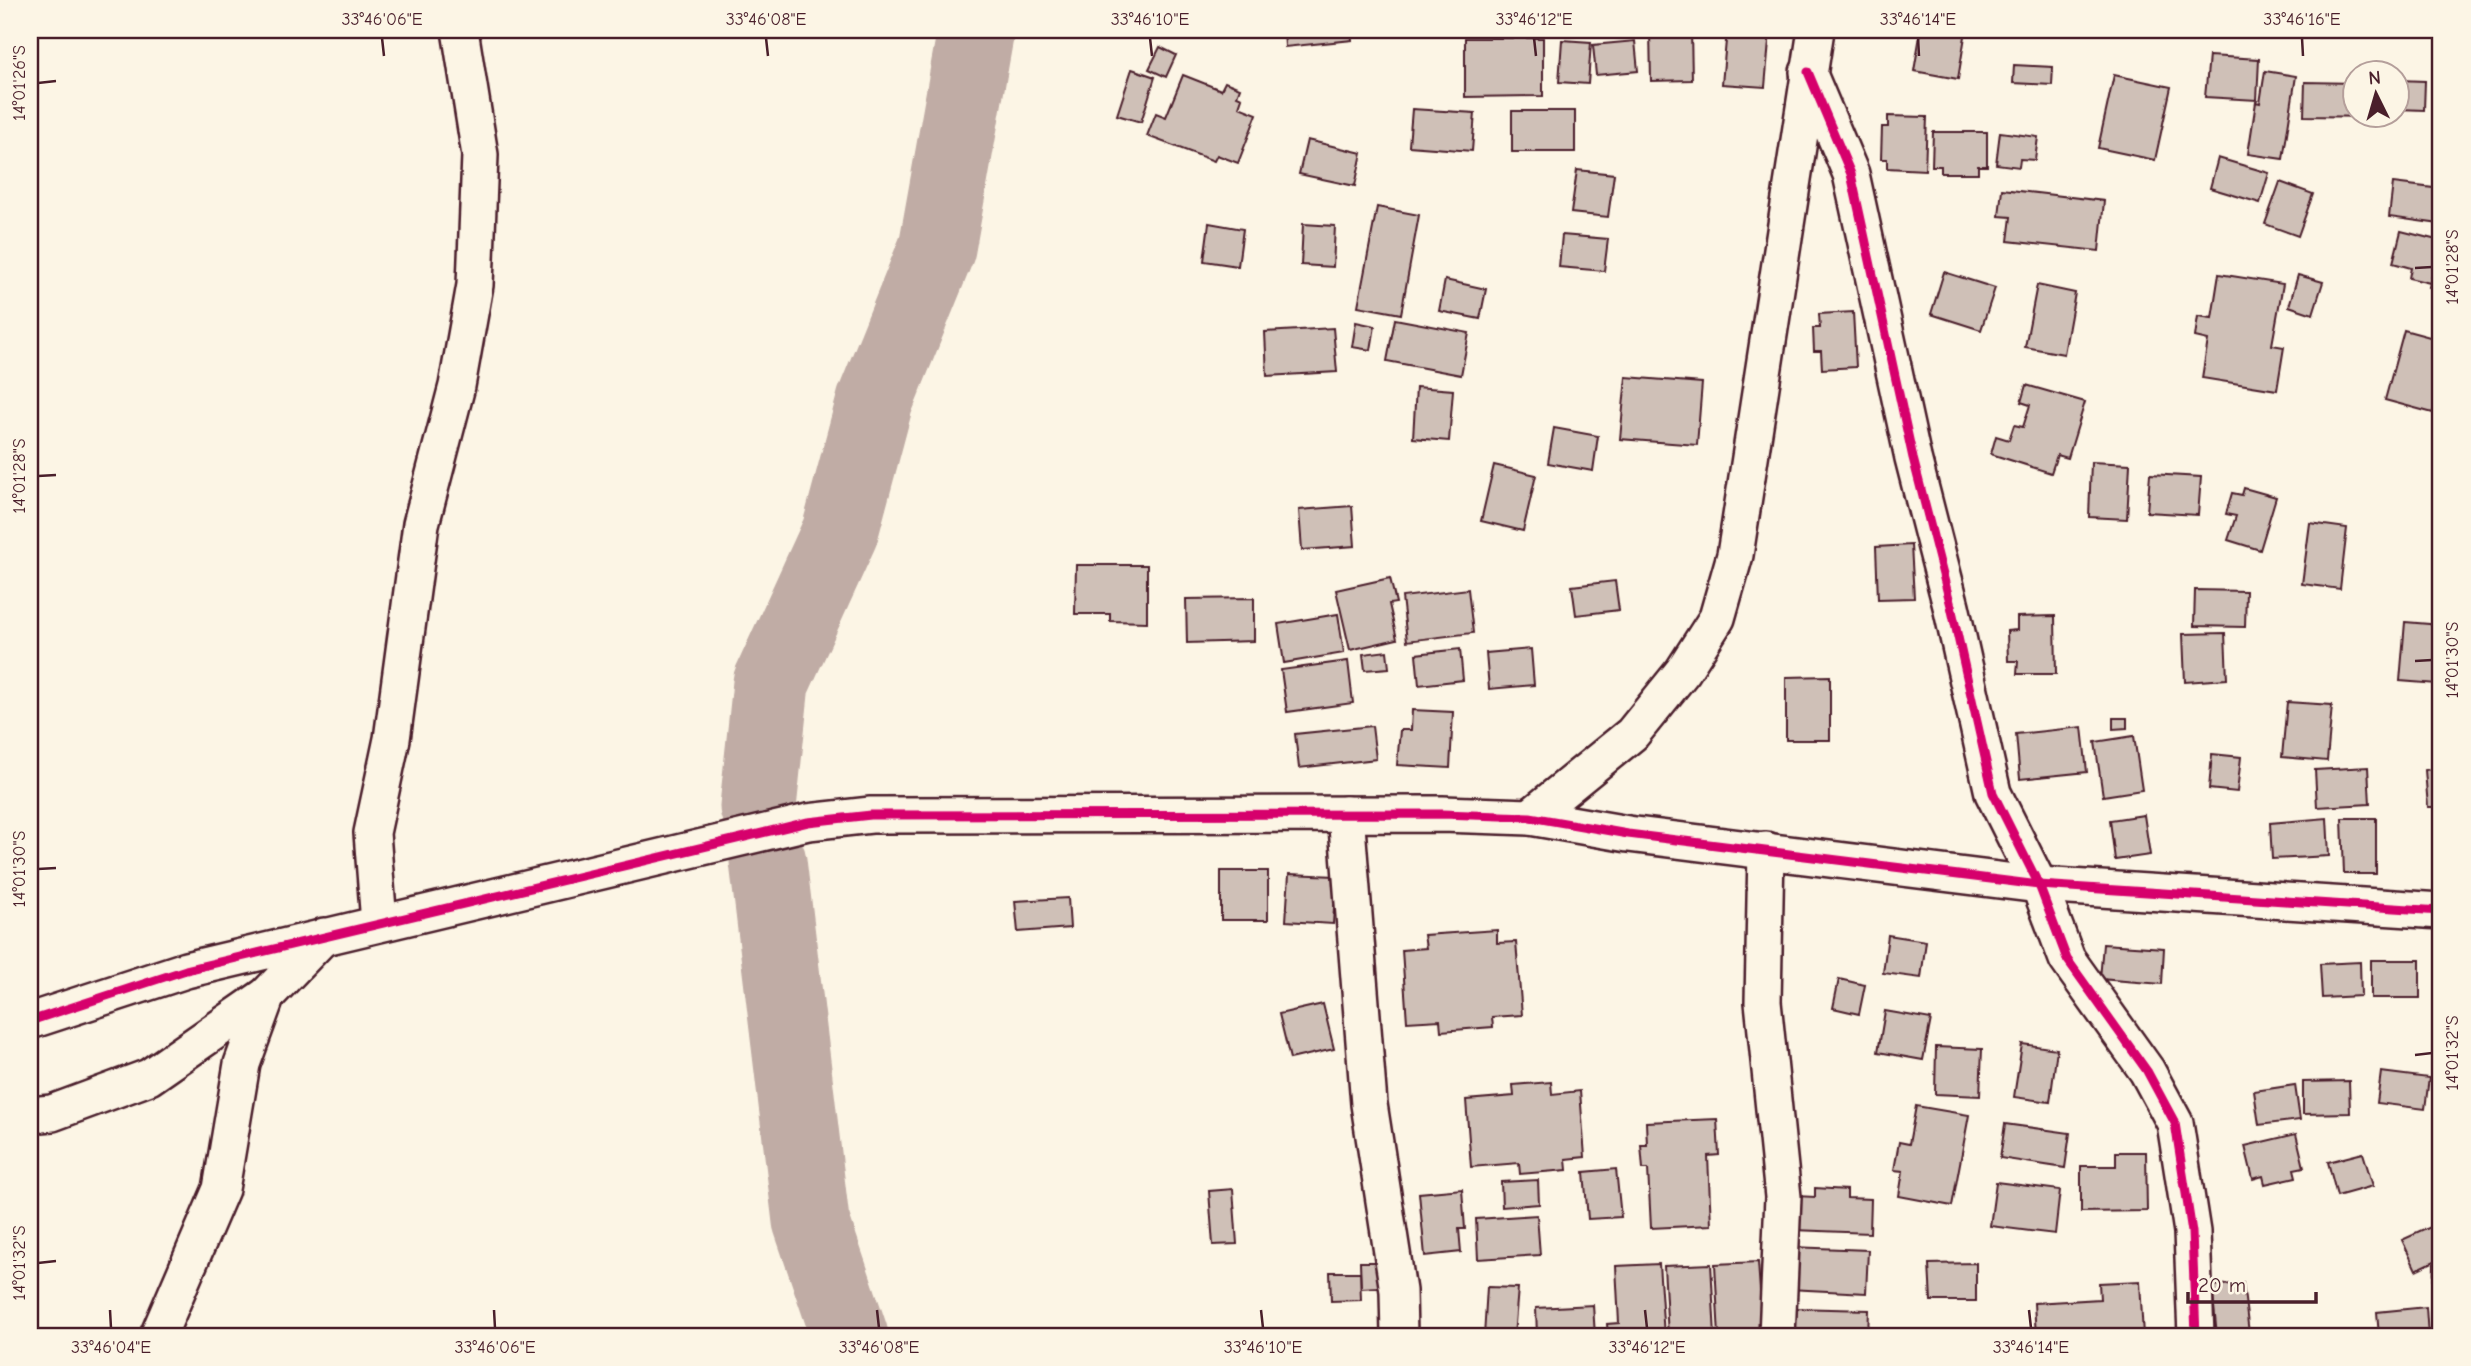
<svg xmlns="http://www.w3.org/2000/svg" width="2471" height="1366" viewBox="0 0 2471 1366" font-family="'Comic Neue',sans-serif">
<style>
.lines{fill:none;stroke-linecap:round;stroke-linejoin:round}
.river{stroke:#c0aca5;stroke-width:77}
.building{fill:#cfc0b7;stroke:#4a1f2b;stroke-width:2}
.street-casing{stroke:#4a1f2b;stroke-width:40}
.street{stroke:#fcf5e5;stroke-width:35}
.cycleway-casing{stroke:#fcf5e5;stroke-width:13}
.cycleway{stroke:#d6006c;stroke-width:9}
.ticks{fill:none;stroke:#4a1f2b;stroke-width:2.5}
.neatline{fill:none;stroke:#4a1f2b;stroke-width:2.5}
.ticks-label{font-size:18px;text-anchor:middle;fill:#4a1f2b}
</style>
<rect width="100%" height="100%" fill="#fcf5e5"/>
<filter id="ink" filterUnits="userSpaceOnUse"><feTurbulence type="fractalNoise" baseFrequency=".0143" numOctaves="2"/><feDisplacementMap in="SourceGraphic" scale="14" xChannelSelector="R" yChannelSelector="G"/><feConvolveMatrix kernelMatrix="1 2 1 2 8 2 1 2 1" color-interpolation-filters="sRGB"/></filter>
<g filter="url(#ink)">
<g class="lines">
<!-- river -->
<g class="river">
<polyline points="758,807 771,683 840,532 875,401 937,248 976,30"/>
<polyline points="768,861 811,1221 850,1336"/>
</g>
</g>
<!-- building -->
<g class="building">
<polygon points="1284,30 1351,30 1352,40 1285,47"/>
<polygon points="1650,30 1691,30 1692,80 1651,81"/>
<polygon points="1727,30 1770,30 1765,87 1722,84"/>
<polygon points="1921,30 1966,30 1958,79 1914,71"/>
<polygon points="1465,38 1543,38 1543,96 1465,97"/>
<polygon points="1562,40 1591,42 1588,84 1559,82"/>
<polygon points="1635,41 1638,71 1596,75 1593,45"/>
<polygon points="1160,47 1176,55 1166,77 1149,69"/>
<polygon points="2209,56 2259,59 2257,100 2205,97"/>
<polygon points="2014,65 2053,67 2052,85 2013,83"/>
<polygon points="1132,69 1155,77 1141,122 1117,115"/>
<polygon points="2265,71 2296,76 2283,159 2248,154 2256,102 2260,103"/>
<polygon points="1183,75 1221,90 1225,82 1240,88 1237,96 1242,98 1239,107 1257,114 1238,163 1217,155 1214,161 1147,136 1156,113 1166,117"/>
<polygon points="2114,75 2171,87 2155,160 2098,148"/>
<polygon points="2398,80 2425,81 2424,110 2398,109"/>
<polygon points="2305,82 2356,83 2356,116 2376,117 2304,116"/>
<polygon points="1412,109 1475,113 1472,151 1409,146"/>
<rect x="1512" y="111" width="63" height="41"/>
<polygon points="1888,116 1927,117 1925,170 1887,168 1887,159 1881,159 1882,127 1888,127"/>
<polygon points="1933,132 1987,132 1987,166 1978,166 1978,173 1941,173 1941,166 1932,166"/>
<polygon points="2000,132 2038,137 2035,160 2020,159 2019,167 1996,164"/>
<polygon points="1307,140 1362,153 1355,186 1299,174"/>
<polygon points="2218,158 2269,173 2260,203 2210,188"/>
<polygon points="1577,170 1614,174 1608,217 1571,213"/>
<polygon points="2280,182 2313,194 2298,236 2265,224"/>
<polygon points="2393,183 2441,189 2440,224 2389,217"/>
<polygon points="2002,189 2104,201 2099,251 2008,241 2011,217 1999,216"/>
<polygon points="1377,207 1419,215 1401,314 1358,306"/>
<polygon points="1209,223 1243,229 1238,266 1204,261"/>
<polygon points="1303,224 1335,226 1333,267 1301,265"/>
<polygon points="2401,231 2441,241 2430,283 2409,278 2411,268 2393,263"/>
<polygon points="1562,235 1608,239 1604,271 1559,267"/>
<polygon points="2441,254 2441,291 2429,287"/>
<polygon points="1944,272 1995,288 1981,330 1931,314"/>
<polygon points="2219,274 2283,284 2272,345 2284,347 2277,390 2202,378 2208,340 2195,337 2198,316 2212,318"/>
<polygon points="2298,275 2323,282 2313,314 2289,306"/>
<polygon points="1445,280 1486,289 1480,319 1439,311"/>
<polygon points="2037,285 2075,293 2064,354 2025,347"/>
<polygon points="1853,312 1856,367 1822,369 1821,351 1814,351 1813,328 1820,328 1819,314"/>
<polygon points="1395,319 1469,333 1461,375 1387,361"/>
<polygon points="1356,322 1375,326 1371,350 1352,347"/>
<polygon points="1333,328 1337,372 1267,376 1265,332"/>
<polygon points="2404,330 2441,340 2441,350 2433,382 2440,385 2433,413 2385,400"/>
<polygon points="1626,377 1702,383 1697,445 1620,439"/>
<polygon points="2026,385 2085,402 2068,458 2057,455 2051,473 1991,454 1996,436 2009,440 2014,425 2023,427 2030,405 2021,402"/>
<polygon points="1416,387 1453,390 1449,441 1413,438"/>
<polygon points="1554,428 1598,436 1593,471 1548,463"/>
<polygon points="2091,462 2130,464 2127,519 2089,517"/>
<polygon points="1494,465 1536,475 1523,531 1481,521"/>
<polygon points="2150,474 2201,477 2198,515 2147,512"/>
<polygon points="2244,488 2276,497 2260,550 2228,540 2236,516 2226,514 2232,493 2242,495"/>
<polygon points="1352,506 1355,546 1302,550 1299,510"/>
<polygon points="2310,523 2347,528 2340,589 2302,584"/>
<polygon points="1911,545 1914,598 1878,599 1876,547"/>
<polygon points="1076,565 1147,565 1147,622 1110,621 1110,614 1075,614"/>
<polygon points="1390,578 1396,603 1389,604 1397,639 1350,650 1336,590"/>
<polygon points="1615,581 1619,610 1576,615 1572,586"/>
<polygon points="1468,589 1473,633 1407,641 1402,597"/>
<polygon points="2195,590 2246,591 2245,627 2194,626"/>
<polygon points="1254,598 1254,641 1187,643 1186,599"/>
<polygon points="1338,614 1344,653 1284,663 1278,624"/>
<polygon points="2055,616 2056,674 2017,674 2018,661 2008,661 2007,631 2017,630 2017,617"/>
<polygon points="2405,622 2441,625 2437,684 2400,681"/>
<polygon points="2225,633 2227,679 2185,682 2183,634"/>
<polygon points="1460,649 1463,680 1419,685 1416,654"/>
<polygon points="1531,649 1534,685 1489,689 1486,653"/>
<polygon points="1387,651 1389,668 1365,670 1363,654"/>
<polygon points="1348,661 1353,703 1287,712 1281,670"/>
<polygon points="1830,676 1830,740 1786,740 1786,677"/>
<polygon points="2287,702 2332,705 2327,761 2282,757"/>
<polygon points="1412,710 1453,712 1450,768 1397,765 1400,730 1411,730"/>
<polygon points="2113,718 2127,718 2127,728 2113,729"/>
<polygon points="1372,726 1376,759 1299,768 1295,734"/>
<polygon points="2082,727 2087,772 2020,779 2016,734"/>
<polygon points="2134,736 2142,790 2103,796 2095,742"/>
<polygon points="2212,754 2241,757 2237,792 2209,789"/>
<polygon points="2368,767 2370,804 2317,807 2315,770"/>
<polygon points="2441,768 2441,807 2428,807 2425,770"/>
<polygon points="2144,815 2150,855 2115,860 2110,820"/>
<polygon points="2327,818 2329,856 2272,859 2270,823"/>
<polygon points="2342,818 2376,818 2376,874 2344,874"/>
<rect x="1221" y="871" width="47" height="49"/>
<polygon points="1289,874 1336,876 1333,924 1286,921"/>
<polygon points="1068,898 1070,928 1018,932 1015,901"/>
<polygon points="1497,930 1497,943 1516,942 1522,1015 1492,1017 1493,1027 1441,1031 1440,1020 1407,1022 1402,950 1426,948 1424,935"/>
<polygon points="1888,935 1926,941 1921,978 1883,973"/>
<polygon points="2103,944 2164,948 2162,984 2100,979"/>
<rect x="2371" y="960" width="49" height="38"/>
<polygon points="2360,962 2361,996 2322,998 2320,964"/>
<polygon points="1839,979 1865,985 1859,1014 1833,1008"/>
<polygon points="1323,1004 1334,1049 1290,1059 1279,1014"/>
<polygon points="1885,1011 1931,1019 1923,1060 1878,1052"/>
<polygon points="2022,1044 2057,1049 2050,1102 2014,1097"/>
<polygon points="1936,1047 1982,1049 1980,1096 1935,1094"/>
<polygon points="2381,1072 2429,1078 2425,1109 2377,1103"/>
<polygon points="2349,1081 2350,1113 2303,1114 2303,1082"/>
<polygon points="1551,1082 1552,1094 1580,1091 1585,1157 1566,1159 1567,1170 1520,1174 1519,1163 1471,1167 1466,1100 1514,1096 1513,1085"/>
<polygon points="2295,1085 2300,1120 2259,1125 2254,1091"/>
<polygon points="1916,1106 1969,1115 1952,1206 1899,1196 1903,1171 1894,1170 1899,1142 1909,1144"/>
<polygon points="1717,1119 1719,1155 1708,1156 1711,1225 1651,1228 1648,1169 1643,1169 1641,1145 1647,1145 1646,1122"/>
<polygon points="2005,1124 2070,1133 2065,1168 2000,1158"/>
<polygon points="2296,1134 2304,1167 2294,1169 2296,1177 2265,1184 2263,1176 2253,1179 2245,1146"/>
<polygon points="2116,1152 2146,1152 2147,1211 2081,1212 2081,1166 2116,1166"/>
<polygon points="2363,1153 2373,1186 2337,1196 2328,1162"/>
<polygon points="1616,1169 1621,1217 1588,1219 1584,1172"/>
<polygon points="1538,1180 1539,1204 1502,1207 1501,1182"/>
<polygon points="1996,1182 2060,1190 2055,1234 1990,1226"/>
<polygon points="1815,1188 1847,1190 1847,1198 1871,1199 1870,1233 1794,1230 1796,1196 1815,1197"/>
<polygon points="1233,1189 1237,1244 1213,1245 1209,1191"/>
<polygon points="1462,1189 1465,1229 1459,1229 1461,1252 1425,1256 1419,1193"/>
<polygon points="1537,1215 1540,1255 1478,1259 1476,1219"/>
<polygon points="2435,1225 2441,1240 2441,1258 2416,1270 2402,1240"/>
<polygon points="1791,1247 1868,1250 1866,1293 1789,1289"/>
<polygon points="1360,1262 1378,1262 1379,1287 1361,1288"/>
<polygon points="1758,1262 1763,1336 1719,1336 1715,1264"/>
<polygon points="1976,1263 1976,1301 1931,1301 1929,1264"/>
<polygon points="1659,1264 1664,1336 1608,1336 1607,1324 1619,1323 1616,1266"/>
<polygon points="1711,1264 1715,1336 1668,1336 1664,1266"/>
<polygon points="2434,1264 2441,1264 2441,1304 2433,1304"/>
<polygon points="1330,1272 1360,1272 1361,1300 1331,1301"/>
<polygon points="2140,1281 2143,1336 2036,1336 2034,1303 2100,1299 2099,1283"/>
<polygon points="2243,1283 2249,1333 2217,1336 2212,1286"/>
<polygon points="1487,1287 1518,1288 1514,1336 1484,1336"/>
<polygon points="1593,1305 1595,1336 1537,1336 1536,1308"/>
<polygon points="2426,1307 2428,1336 2379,1336 2377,1312"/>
<polygon points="1792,1308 1869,1310 1868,1336 1792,1336"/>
<polygon points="2435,1309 2441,1310 2441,1336 2433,1336"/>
</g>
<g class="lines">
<defs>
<g id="street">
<polyline points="1808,72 1851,174 1913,458 1951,606 1993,793 2039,885 2067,959 2147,1071 2175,1123 2192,1232 2196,1336"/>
<polyline points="1346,814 1369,1104 1398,1291 1399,1336"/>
<polyline points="1530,817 1632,734 1683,671 1717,618 1735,555 1816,30"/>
<polyline points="1766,850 1763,1002 1783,1197 1777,1336"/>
<polyline points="379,923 372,833 392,739 421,524 457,386 475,285 480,155 460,30"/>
<polyline points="30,1021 186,970 808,822 871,815 1442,814 1530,817 1628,834 2039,885 2441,911"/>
<polyline points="30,1115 52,1113 149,1077 267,995 324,936"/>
<polyline points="158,1336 221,1189 242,1064 267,995"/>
</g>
</defs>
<!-- street casing -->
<use href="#street" class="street-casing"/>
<!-- street -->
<use href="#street" class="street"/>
<defs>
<g id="cycleway">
<polyline points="1808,72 1851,174 1913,458 1951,606 1993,793 2039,885 2067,959 2147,1071 2175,1123 2192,1232 2196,1336"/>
<polyline points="30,1021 186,970 808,822 871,815 1442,814 1530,817 1628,834 2039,885 2441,911"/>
</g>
</defs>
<!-- cycleway casing -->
<use href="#cycleway" class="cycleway-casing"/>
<!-- cycleway -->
<use href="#cycleway" class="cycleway"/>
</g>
</g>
<!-- ticks -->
<path class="ticks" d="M382,38L384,56M766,38L768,56M1150,38L1152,56M1534,38L1536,56M1918,38L1919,56M2302,38L2303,56M38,83L56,81M2415,268L2432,267M38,476L56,475M2415,661L2432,660M38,869L56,868M2415,1055L2432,1053M38,1263L56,1261M110,1310L111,1328M494,1310L495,1328M877,1310L879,1328M1261,1310L1263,1328M1645,1310L1647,1328M2029,1310L2031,1328"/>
<!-- margin -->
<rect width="2471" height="1366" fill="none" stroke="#fcf5e5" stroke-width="77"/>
<!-- north arrow -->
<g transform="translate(2376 94) rotate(355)"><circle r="33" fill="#fcf5e5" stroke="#b59f9b" stroke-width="2"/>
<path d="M0-5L12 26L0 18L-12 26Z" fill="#4a1f2b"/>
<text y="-10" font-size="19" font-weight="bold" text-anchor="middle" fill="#4a1f2b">N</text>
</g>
<!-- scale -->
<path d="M2188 1292v10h128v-10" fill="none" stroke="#4a1f2b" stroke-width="3.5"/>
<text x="2198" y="1292" font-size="21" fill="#4a1f2b" stroke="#fcf5e5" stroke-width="5" paint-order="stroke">20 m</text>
<rect x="38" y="38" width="2394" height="1290" class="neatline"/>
<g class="ticks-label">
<text x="382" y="25">33°46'06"E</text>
<text x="766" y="25">33°46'08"E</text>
<text x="1150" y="25">33°46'10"E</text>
<text x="1534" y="25">33°46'12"E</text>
<text x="1918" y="25">33°46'14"E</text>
<text x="2302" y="25">33°46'16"E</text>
<text transform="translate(19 83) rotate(-90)" y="6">14°01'26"S</text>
<text transform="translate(2452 267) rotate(-90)" y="6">14°01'28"S</text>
<text transform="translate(19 476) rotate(-90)" y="6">14°01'28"S</text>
<text transform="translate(2452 660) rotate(-90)" y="6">14°01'30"S</text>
<text transform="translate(19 869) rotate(-90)" y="6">14°01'30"S</text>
<text transform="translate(2452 1053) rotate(-90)" y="6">14°01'32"S</text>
<text transform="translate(19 1263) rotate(-90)" y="6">14°01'32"S</text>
<text x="111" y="1353">33°46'04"E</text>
<text x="495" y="1353">33°46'06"E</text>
<text x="879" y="1353">33°46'08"E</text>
<text x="1263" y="1353">33°46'10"E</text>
<text x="1647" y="1353">33°46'12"E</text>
<text x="2031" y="1353">33°46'14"E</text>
</g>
</svg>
